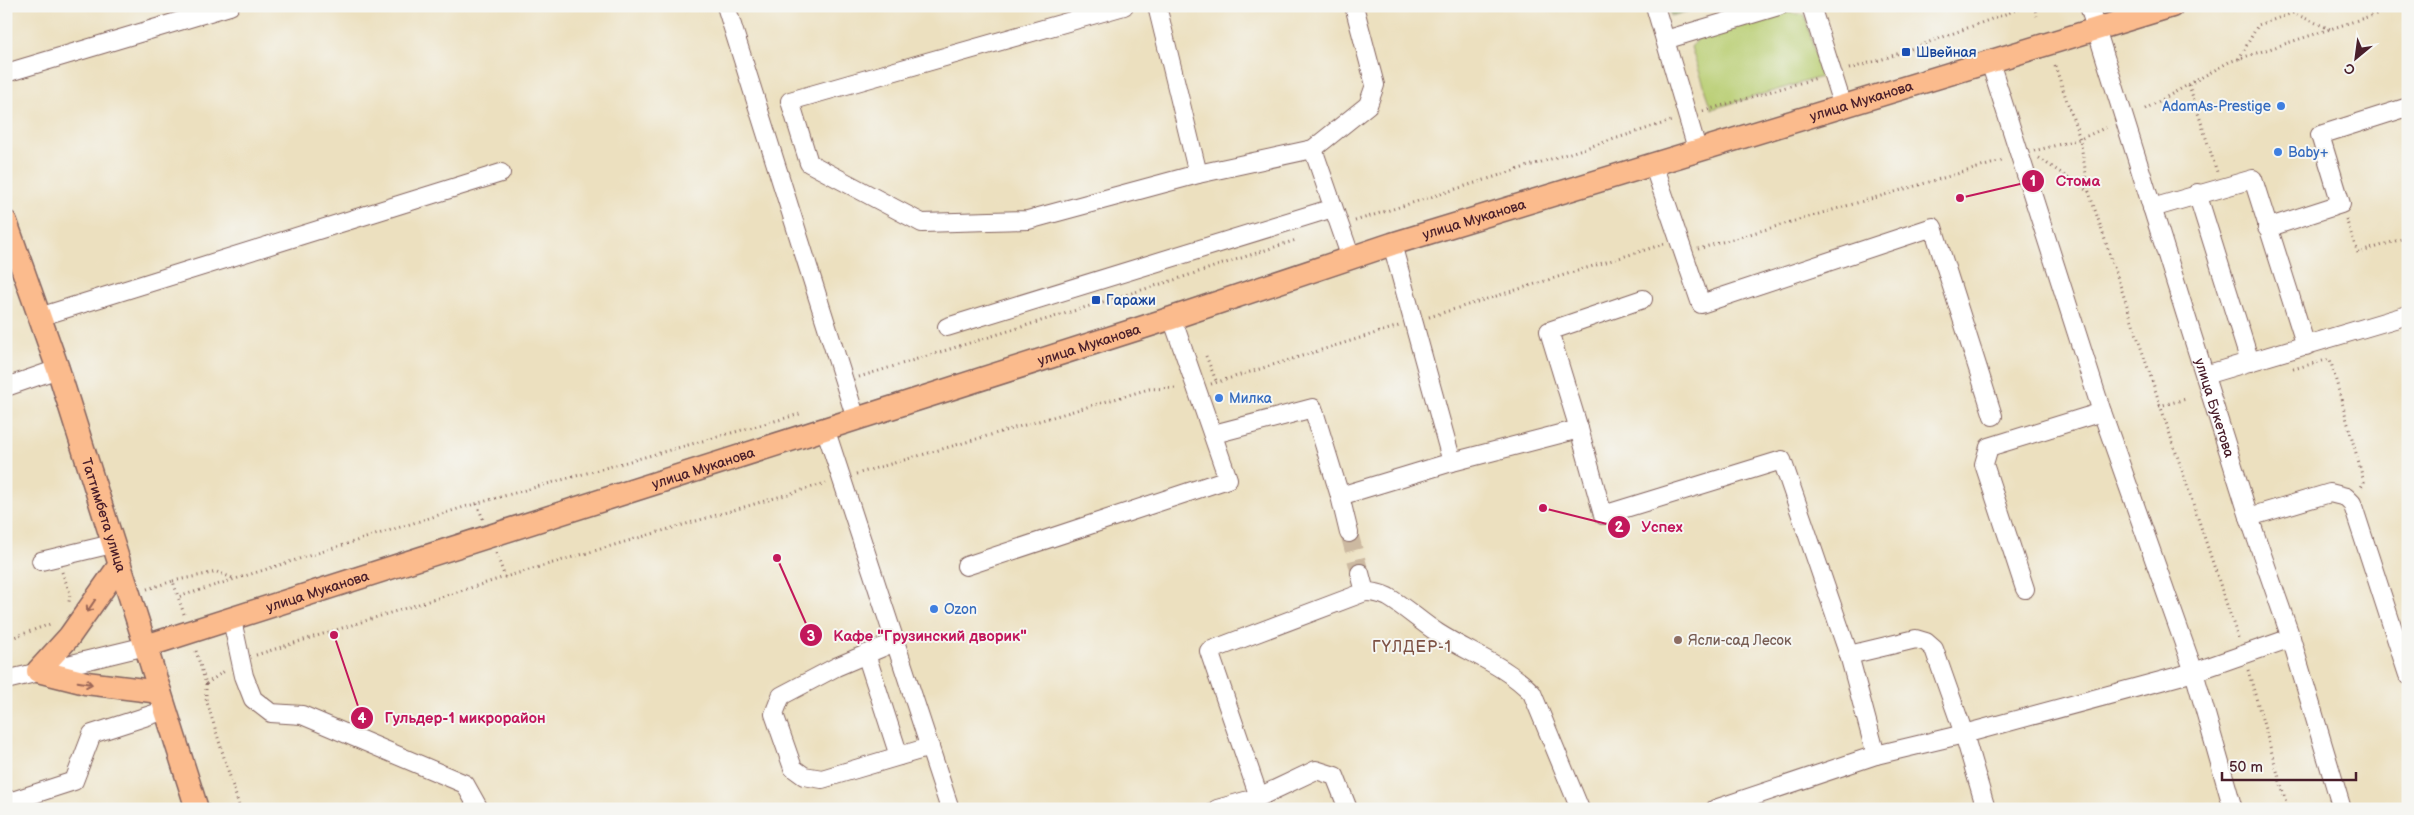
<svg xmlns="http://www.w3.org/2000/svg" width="2414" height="815" viewBox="0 0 2414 815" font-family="'Balsamiq Sans',sans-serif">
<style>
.green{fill:#b8cd71;stroke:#81764e}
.forest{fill:url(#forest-firs);stroke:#6e6847}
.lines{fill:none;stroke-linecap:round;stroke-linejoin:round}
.minor-tunnel{stroke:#ccb9a1;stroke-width:18;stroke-dasharray:18 9;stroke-linecap:butt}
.minor-casing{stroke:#83635f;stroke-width:20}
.major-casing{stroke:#83635f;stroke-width:25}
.path{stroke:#83635f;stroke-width:3;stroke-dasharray:1 4;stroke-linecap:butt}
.minor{stroke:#fff;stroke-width:18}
.major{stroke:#fbbb8d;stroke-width:22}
.oneway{stroke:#9a6557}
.transit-dot{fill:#1a4fb4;stroke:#f6f6f2;stroke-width:2}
.shop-dot{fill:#3f7fe0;stroke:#f6f6f2;stroke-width:2}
.education-dot{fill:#8d6e63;stroke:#f6f6f2;stroke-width:2}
.labels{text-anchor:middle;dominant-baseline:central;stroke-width:4;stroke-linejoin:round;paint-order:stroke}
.transit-label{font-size:14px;fill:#164399;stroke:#f6f6f2;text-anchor:start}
.street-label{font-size:14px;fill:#4a1f2b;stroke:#f6f6f2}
.shop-label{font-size:14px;fill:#366cbe;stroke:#f6f6f2;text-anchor:start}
.education-label{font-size:14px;fill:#785e54;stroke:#f6f6f2;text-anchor:start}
.quarter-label{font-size:16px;letter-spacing:1px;fill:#7e5244;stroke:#f6f6f2}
.leader{fill:none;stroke:#c2185b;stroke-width:2}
.callout-dot{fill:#c2185b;stroke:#f6f6f2;stroke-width:2}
.mark-label{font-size:15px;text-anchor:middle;font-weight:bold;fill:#fff}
.callout-label{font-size:15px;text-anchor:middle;font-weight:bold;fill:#c2185b;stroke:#f6f6f2;stroke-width:4;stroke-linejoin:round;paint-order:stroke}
</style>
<defs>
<pattern id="forest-firs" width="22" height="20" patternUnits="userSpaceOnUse" patternTransform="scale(1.25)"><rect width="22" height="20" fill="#92b063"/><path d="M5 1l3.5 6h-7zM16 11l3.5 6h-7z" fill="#798f52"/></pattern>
</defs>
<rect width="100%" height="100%" fill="#f6f6f2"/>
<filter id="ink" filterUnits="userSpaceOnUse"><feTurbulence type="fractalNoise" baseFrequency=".02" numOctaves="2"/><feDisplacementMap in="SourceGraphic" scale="10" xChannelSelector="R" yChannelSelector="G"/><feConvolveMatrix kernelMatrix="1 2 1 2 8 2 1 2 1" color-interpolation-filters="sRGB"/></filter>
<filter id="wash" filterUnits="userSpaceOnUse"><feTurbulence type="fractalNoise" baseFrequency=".0096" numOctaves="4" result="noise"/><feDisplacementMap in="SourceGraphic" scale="20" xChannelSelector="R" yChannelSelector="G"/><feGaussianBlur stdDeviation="1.12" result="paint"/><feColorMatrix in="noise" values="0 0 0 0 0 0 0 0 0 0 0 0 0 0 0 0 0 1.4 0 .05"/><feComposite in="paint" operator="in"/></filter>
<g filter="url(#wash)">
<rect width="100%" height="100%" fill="#ece0bf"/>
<!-- green -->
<polygon class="green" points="1782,12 1805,15 1821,77 1712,109 1691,47 1698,39"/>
<!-- forest -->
<polygon class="forest" points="1668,6 1703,6 1703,7 1671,16"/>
</g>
<g filter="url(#ink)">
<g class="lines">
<!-- minor-tunnel -->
<polyline class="minor-tunnel" points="1349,533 1360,573"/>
<defs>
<g id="minor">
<polyline points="726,6 856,419"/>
<polyline points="1124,6 790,101 809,163 922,223 1028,220 1198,174 1313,149 1368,105 1375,85 1354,6"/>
<polyline points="1157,6 1198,174"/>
<polyline points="1655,6 1698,152"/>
<polyline points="1811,6 1843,107"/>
<path id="s1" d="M2089,6L2249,517L2291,638L2342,809"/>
<polyline points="1665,40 1779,6"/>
<polyline points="1990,62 2102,412 2194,672 2233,809"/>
<polyline points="6,73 230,6"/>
<polyline points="1313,149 1351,258"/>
<polyline points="1653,164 1701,304 1933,227 1993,416"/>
<polyline points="2197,193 2250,362"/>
<polyline points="2152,208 2253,179 2306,346"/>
<polyline points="2267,228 2341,204 2320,135 2408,107"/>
<polyline points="39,317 501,173"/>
<polyline points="947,327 1333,208"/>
<polyline points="2205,375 2408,315"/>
<polyline points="6,387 58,369"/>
<polyline points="825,428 950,809"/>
<polyline points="1579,429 1603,515 1782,460 1849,655"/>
<polyline points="1214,434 1313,408 1340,496 1452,462 1392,244"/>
<polyline points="1452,462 1579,429 1549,331 1643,299"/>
<polyline points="1340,496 1349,533"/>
<polyline points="2249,517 2330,493 2346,497 2352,503 2408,675"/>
<polyline points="41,561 112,544"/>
<polyline points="966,566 1228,479 1172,318"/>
<polyline points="2025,589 1984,464 1989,447 2102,412"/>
<path d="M1365,592C1374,592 1380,593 1388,597C1405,607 1421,622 1438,633C1469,653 1507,666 1532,693L1580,809"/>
<polyline points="232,620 244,676 253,699 271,713 302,715 465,784 479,809"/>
<polyline points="895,642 836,667 781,696 774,714 793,768 804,776 822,779 930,747"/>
<polyline points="866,654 899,756"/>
<polyline points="6,680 146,646"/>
<polyline points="1876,755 1964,734 1986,809"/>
<polyline points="1259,797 1316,770 1335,776 1348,809"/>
<polyline points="6,803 74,781 92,734 166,710"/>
<polyline points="1217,809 1259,797 1209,651 1365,592 1360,573"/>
<polyline points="1715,809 1876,755 1849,655 1916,639 1926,642 1934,649 1964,734 2194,672 2291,638"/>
</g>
<g id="major">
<path id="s2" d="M6,222L58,369L197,809"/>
<polyline points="119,566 69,637 38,671 86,683 160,692"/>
<path id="s3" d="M146,646L1172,318L1392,244L2172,6"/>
</g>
</defs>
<!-- minor casing -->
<use href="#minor" class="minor-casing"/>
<!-- major casing -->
<use href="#major" class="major-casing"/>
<!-- path -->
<g class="path">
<polyline points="2034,6 2037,16"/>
<polyline points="2239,59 2258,25 2293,13 2330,29"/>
<polyline points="2055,66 2080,139 2089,192 2238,638"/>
<polyline points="1849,69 1886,58 2027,6"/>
<polyline points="2189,85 2217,172"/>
<polyline points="2145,109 2229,62 2401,6"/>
<polyline points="1703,111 1817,78"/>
<polyline points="2034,151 2080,139 2107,127"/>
<polyline points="2039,158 2089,192"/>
<polyline points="2346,219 2358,253 2408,237"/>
<polyline points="1355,221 1671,121"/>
<polyline points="1698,249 2005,160"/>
<polyline points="1429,317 1664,244"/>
<polyline points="1206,356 1217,383"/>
<polyline points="2293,369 2330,359 2364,482 2360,489"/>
<polyline points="859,377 1174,280 1296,240"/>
<polyline points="1211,384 1399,326"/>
<polyline points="2159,406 2186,399"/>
<polyline points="856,474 1149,389 1178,388"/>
<polyline points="477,504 483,519"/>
<polyline points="496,553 505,577"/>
<polyline points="62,572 70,593 69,602"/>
<polyline points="173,581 217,572 235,579"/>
<polyline points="147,589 173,581 178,597"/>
<polyline points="184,614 178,597 464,507 800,414"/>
<polyline points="6,640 53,623"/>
<polyline points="196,651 206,684 226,670"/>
<polyline points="256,655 505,577 826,483"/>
<polyline points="2248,670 2288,809"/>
<polyline points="206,684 206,699 240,809"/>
</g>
<!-- minor -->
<use href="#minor" class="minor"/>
<!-- major -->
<use href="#major" class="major"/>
</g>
<!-- one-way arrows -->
<defs><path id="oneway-shaft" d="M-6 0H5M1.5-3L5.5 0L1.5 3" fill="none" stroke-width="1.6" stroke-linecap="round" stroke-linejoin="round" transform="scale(1.25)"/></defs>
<g class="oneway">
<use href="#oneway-shaft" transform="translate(91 606) rotate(124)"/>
<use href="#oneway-shaft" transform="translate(85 683) rotate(10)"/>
</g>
</g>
<!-- markers -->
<g class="transit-dot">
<rect x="1901" y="47" width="10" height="10" rx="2.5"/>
<rect x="1091" y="295" width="10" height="10" rx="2.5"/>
</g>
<g class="shop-dot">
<circle cx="2281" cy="106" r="5"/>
<circle cx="2278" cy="152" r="5"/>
<circle cx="1219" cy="398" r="5"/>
<circle cx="934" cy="609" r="5"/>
</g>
<circle class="education-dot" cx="1678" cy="640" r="5"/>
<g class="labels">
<!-- transit labels -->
<g class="transit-label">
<text x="1916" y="52">Швейная</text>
<text x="1106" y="300">Гаражи</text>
</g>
<!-- street labels -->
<g class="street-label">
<text stroke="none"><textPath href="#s3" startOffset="1800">улица Муканова</textPath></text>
<text stroke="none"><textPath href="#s3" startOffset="1395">улица Муканова</textPath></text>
<text stroke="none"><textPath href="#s3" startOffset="990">улица Муканова</textPath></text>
<text stroke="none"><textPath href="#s1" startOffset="421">улица Букетова</textPath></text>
<text stroke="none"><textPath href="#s3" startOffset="585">улица Муканова</textPath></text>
<text stroke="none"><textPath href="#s2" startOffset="309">Таттимбета улица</textPath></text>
<text stroke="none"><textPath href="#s3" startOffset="180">улица Муканова</textPath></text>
</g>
<!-- shop labels -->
<g class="shop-label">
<text x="2271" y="106" text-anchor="end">AdamAs-Prestige</text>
<text x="2288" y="152">Baby+</text>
<text x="1229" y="398">Милка</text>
<text x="944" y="609">Ozon</text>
</g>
<!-- education labels -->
<g class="education-label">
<text x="1688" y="640">Ясли-сад Лесок</text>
</g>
<!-- quarter labels -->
<g class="quarter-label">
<text x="1412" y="647">ГҮЛДЕР-1</text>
</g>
</g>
<!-- callouts -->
<path class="leader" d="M1960 198L2033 181M1543 508L1619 527M777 558L811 635M334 635L362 718"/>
<g class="callout-dot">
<circle cx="1960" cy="198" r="5"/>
<circle cx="1543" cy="508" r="5"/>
<circle cx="777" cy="558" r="5"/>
<circle cx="334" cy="635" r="5"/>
<circle cx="2033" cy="181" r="12"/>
<circle cx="1619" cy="527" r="12"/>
<circle cx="811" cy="635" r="12"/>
<circle cx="362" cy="718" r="12"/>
</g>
<g class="mark-label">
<text x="2033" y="186">1</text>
<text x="1619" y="532">2</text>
<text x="811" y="641">3</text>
<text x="362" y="723">4</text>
</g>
<g class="callout-label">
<text x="2078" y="186">Стома</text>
<text x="1662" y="532">Успех</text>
<text x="930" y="641">Кафе "Грузинский дворик"</text>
<text x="465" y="723">Гульдер-1 микрорайон</text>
</g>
<!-- margin -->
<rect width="2414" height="815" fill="none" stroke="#f6f6f2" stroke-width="25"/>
<!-- north arrow -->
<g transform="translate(2356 58) rotate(209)" stroke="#f6f6f2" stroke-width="4" paint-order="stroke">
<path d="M0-4L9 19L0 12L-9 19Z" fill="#4a1f2b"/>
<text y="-8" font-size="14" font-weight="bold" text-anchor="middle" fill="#4a1f2b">С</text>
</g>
<!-- scale -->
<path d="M2222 772v8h134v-8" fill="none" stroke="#4a1f2b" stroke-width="2.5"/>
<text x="2229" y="772" font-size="15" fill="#4a1f2b" stroke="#f6f6f2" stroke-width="4" paint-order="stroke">50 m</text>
</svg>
